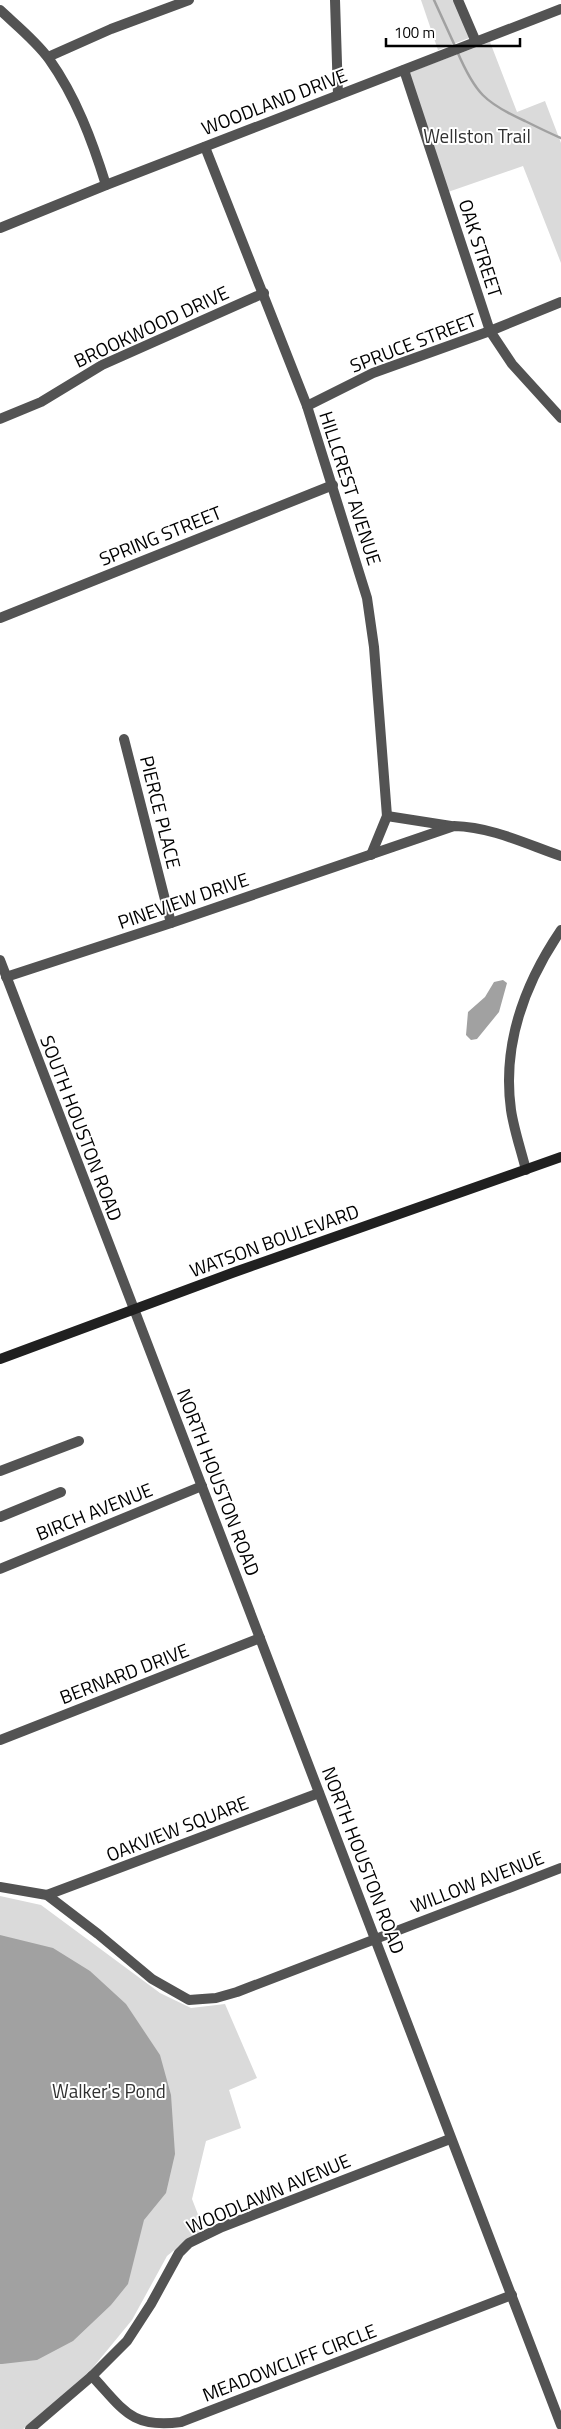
<svg xmlns="http://www.w3.org/2000/svg" width="561" height="2429" viewBox="0 0 561 2429" font-family="'Titillium Web',sans-serif">
<style>
.green{fill:#dadada}
.water{fill:#a1a1a1}
.lines{fill:none;stroke-linecap:round;stroke-linejoin:round}
.stream{stroke:#a1a1a1;stroke-width:2.5}
.minor{stroke:#535353;stroke-width:10}
.tertiary{stroke:#535353;stroke-width:10}
.secondary{stroke:#202020;stroke-width:10}
.labels{text-anchor:middle;dominant-baseline:central;stroke-width:4;stroke-linejoin:round;paint-order:stroke}
.street-label{font-size:19px;fill:#000;stroke:#fff}
.park-label{font-size:19px;fill:#313131;stroke:#fff}
</style>
<rect width="100%" height="100%" fill="#fff"/>
<!-- green -->
<g class="green">
<polygon points="421,0 454,0 469,38 438,50"/>
<polygon points="490,42 517,112 545,101 561,143 561,263 523,166 448,192 408,73"/>
<polygon points="0,1896 41,1905 160,1993 191,2008 225,2004 257,2078 229,2090 241,2128 206,2141 192,2199 204,2230 184,2242 167,2256 132,2320 86,2376 23,2429 0,2429"/>
</g>
<!-- water -->
<g class="water">
<polygon points="503,980 507,983 499,1012 477,1039 471,1040 466,1035 468,1012 485,997 494,982"/>
<polygon points="0,1935 53,1948 90,1971 126,2004 160,2055 171,2095 175,2154 166,2193 144,2220 128,2284 111,2305 73,2341 37,2360 2,2364 0,2364"/>
</g>
<g class="lines">
<!-- stream -->
<g class="stream">
<polyline points="434,0 455,46"/>
<path d="M457,51C475,93 485,103 525,121C537,127 549,133 561,138"/>
</g>
<!-- minor -->
<g class="minor">
<polyline points="335,0 338,95"/>
<polyline points="458,0 476,42"/>
<path d="M0,10C16,25 36,41 49,59C76,97 92,140 106,185"/>
<polyline points="48,57 111,29 189,0"/>
<polyline points="404,70 490,331 512,364 561,418"/>
<polyline points="205,147 307,406 367,598 374,647 387,816 371,855"/>
<polyline points="0,228 106,185 561,9"/>
<polyline points="307,406 373,373 490,331 561,302"/>
<polyline points="0,419 41,402 102,365 264,293"/>
<polyline points="0,618 333,485"/>
<polyline points="124,739 171,923"/>
<polyline points="387,816 451,826"/>
<polyline points="0,960 134,1309"/>
<path d="M6,977L171,923L454,826C492,827 526,844 561,856"/>
<polyline points="0,1471 79,1441"/>
<polyline points="0,1517 61,1492"/>
<polyline points="0,1569 202,1486"/>
<polyline points="0,1740 260,1638"/>
<polyline points="0,1887 47,1895 98,1934 152,1979 189,2000 216,1998 237,1992 561,1868"/>
<polyline points="47,1895 319,1793"/>
<path d="M92,2376C123,2409 131,2429 181,2422L512,2295"/>
<polyline points="30,2429 92,2376 127,2341 151,2304 179,2253 189,2243 222,2227 450,2139"/>
</g>
<!-- tertiary -->
<g class="tertiary">
<path d="M526,1170C521,1150 514,1130 511,1110C502,1045 525,983 561,930"/>
<polyline points="134,1309 561,2425"/>
</g>
<!-- secondary -->
<polyline class="secondary" points="0,1359 232,1273 561,1157"/>
</g>
<g class="labels">
<!-- street labels -->
<g class="street-label">
<text transform="translate(274 101) rotate(-21)">WOODLAND DRIVE</text>
<text transform="translate(481 248) rotate(72)">OAK STREET</text>
<text transform="translate(151 326) rotate(-25)">BROOKWOOD DRIVE</text>
<text transform="translate(413 342) rotate(-21)">SPRUCE STREET</text>
<text transform="translate(351 488) rotate(72)">HILLCREST AVENUE</text>
<text transform="translate(160 535) rotate(-22)">SPRING STREET</text>
<text transform="translate(161 812) rotate(76)">PIERCE PLACE</text>
<text transform="translate(183 900) rotate(-19)">PINEVIEW DRIVE</text>
<text transform="translate(82 1128) rotate(69)">SOUTH HOUSTON ROAD</text>
<text transform="translate(274 1240) rotate(-20)">WATSON BOULEVARD</text>
<text transform="translate(219 1482) rotate(69)">NORTH HOUSTON ROAD</text>
<text transform="translate(94 1511) rotate(-22)">BIRCH AVENUE</text>
<text transform="translate(124 1673) rotate(-21)">BERNARD DRIVE</text>
<text transform="translate(177 1828) rotate(-21)">OAKVIEW SQUARE</text>
<text transform="translate(364 1860) rotate(69)">NORTH HOUSTON ROAD</text>
<text transform="translate(477 1881) rotate(-21)">WILLOW AVENUE</text>
<text transform="translate(268 2193) rotate(-23)">WOODLAWN AVENUE</text>
<text transform="translate(289 2362) rotate(-21)">MEADOWCLIFF CIRCLE</text>
</g>
<!-- park labels -->
<g class="park-label">
<text x="477" y="135">Wellston Trail</text>
<text x="109" y="2090">Walker's Pond</text>
</g>
</g>
<!-- scale -->
<path d="M386 38v8h134v-8" fill="none" stroke="#000000" stroke-width="2.5"/>
<text x="394" y="38" font-size="15" fill="#000000" stroke="#ffffff" stroke-width="4" paint-order="stroke">100 m</text>
</svg>
